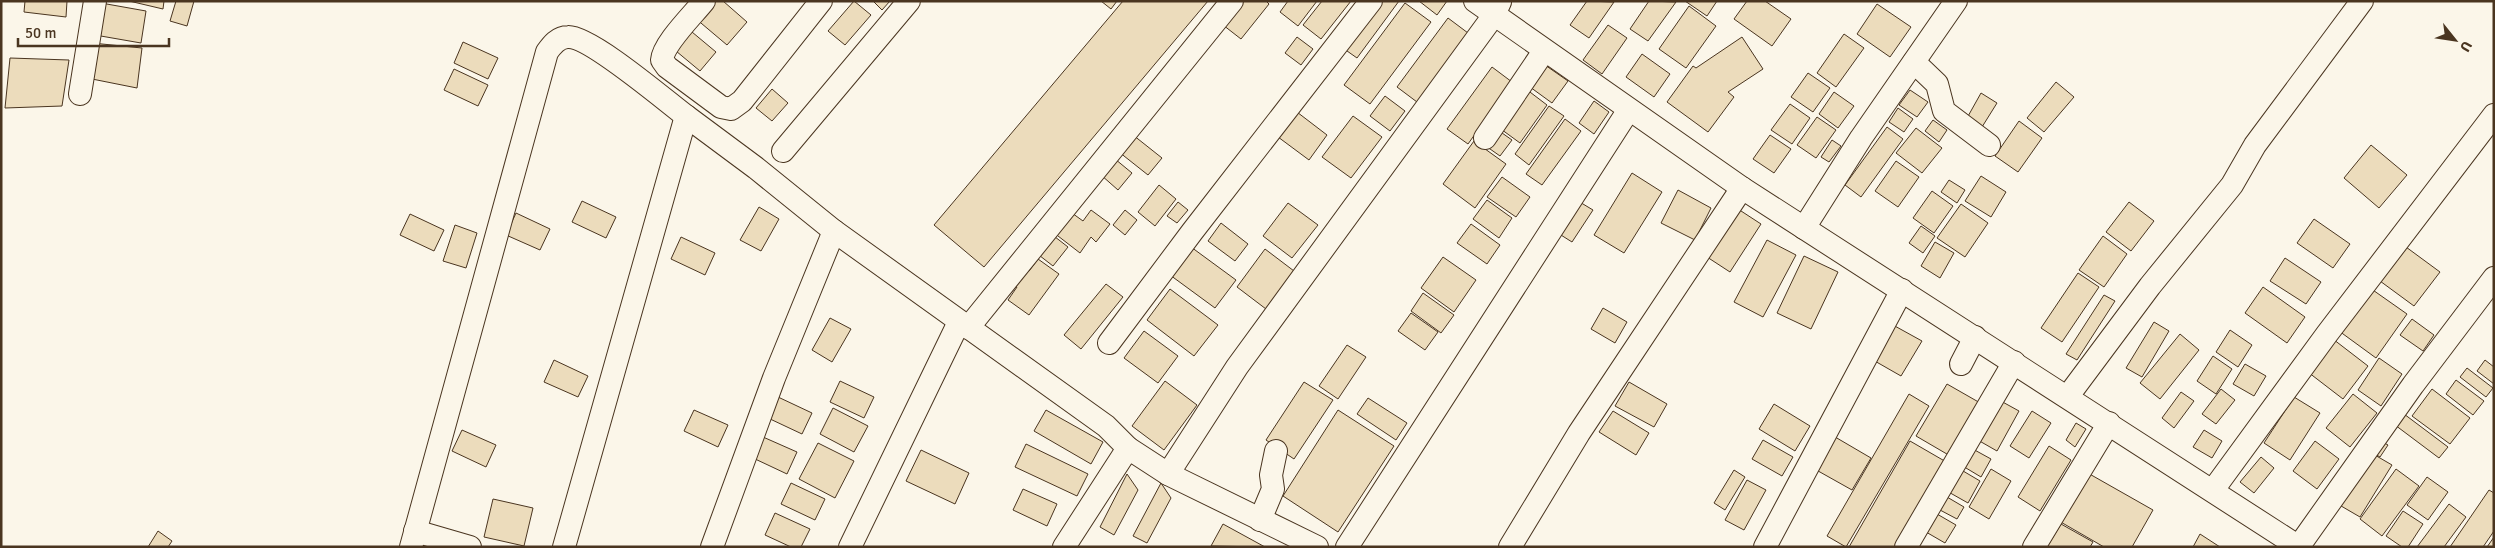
<svg xmlns="http://www.w3.org/2000/svg" width="2495" height="548" viewBox="0 0 2495 548" font-family="Signika,sans-serif">
<style>
.building{fill:#ecdcbc;stroke:#4a3520}
.lines{fill:none;stroke-linecap:round;stroke-linejoin:round}
.minor-casing{stroke:#4a3520;stroke-width:24}
.minor{stroke:#fbf6e9;stroke-width:22}
</style>
<rect width="100%" height="100%" fill="#fbf6e9"/>
<!-- building -->
<g class="building">
<polygon points="25,1 67,1 66,17 24,12"/>
<polygon points="129,1 164,1 163,9"/>
<polygon points="176,1 194,1 187,26 170,21"/>
<polygon points="709,1 723,1 747,22 727,45 695,18"/>
<polygon points="854,1 871,15 845,45 828,31"/>
<polygon points="873,1 890,1 882,10"/>
<polygon points="1101,1 1117,1 1111,9"/>
<polygon points="1123,1 1208,1 984,267 934,225"/>
<polygon points="1242,1 1266,1 1269,4 1241,39 1223,25"/>
<polygon points="1288,1 1317,1 1298,26 1280,12"/>
<polygon points="1322,1 1351,1 1321,39 1303,25"/>
<polygon points="1373,1 1399,1 1357,58 1340,46"/>
<polygon points="1419,1 1447,1 1437,15"/>
<polygon points="1587,1 1614,2 1589,38 1570,25"/>
<polygon points="1649,1 1676,2 1648,41 1630,29"/>
<polygon points="1685,1 1717,1 1707,16"/>
<polygon points="1747,1 1765,1 1791,19 1772,46 1734,19"/>
<polygon points="101,3 146,11 141,43 95,35"/>
<polygon points="1405,3 1431,22 1370,104 1344,85"/>
<polygon points="1877,4 1911,27 1890,57 1857,34"/>
<polygon points="1689,6 1716,26 1686,68 1659,49"/>
<polygon points="1448,18 1468,33 1417,102 1397,87"/>
<polygon points="1608,25 1627,38 1602,74 1583,60"/>
<polygon points="686,27 716,52 700,71 670,46"/>
<polygon points="1844,34 1864,48 1836,87 1817,73"/>
<polygon points="1297,37 1313,49 1301,65 1285,53"/>
<polygon points="1742,37 1763,69 1728,92 1734,97 1708,132 1667,102 1693,66 1696,68"/>
<polygon points="463,42 498,58 488,79 454,63"/>
<polygon points="92,43 142,48 137,88 87,78"/>
<polygon points="1642,54 1670,74 1654,97 1626,77"/>
<polygon points="10,58 69,60 62,106 5,108"/>
<polygon points="1545,65 1568,81 1552,103 1530,87"/>
<polygon points="1492,67 1512,82 1468,144 1447,129"/>
<polygon points="454,69 488,85 478,106 444,90"/>
<polygon points="1808,73 1830,88 1813,112 1791,97"/>
<polygon points="2056,82 2074,97 2044,132 2027,118"/>
<polygon points="1522,86 1547,105 1520,143 1494,124"/>
<polygon points="772,89 788,103 772,121 756,108"/>
<polygon points="1910,90 1928,102 1917,117 1899,105"/>
<polygon points="1834,92 1854,106 1838,128 1819,114"/>
<polygon points="1981,93 1997,103 1982,127 1967,118"/>
<polygon points="1385,96 1405,111 1390,131 1370,116"/>
<polygon points="1594,101 1609,112 1594,134 1579,123"/>
<polygon points="1790,104 1810,118 1792,144 1771,130"/>
<polygon points="1549,106 1564,116 1529,165 1515,154"/>
<polygon points="1898,108 1913,119 1904,132 1889,122"/>
<polygon points="1293,109 1327,135 1309,160 1274,134"/>
<polygon points="1353,116 1382,137 1351,178 1322,157"/>
<polygon points="1817,117 1836,130 1816,158 1797,145"/>
<polygon points="1565,119 1581,131 1542,185 1526,174"/>
<polygon points="1933,120 1947,130 1939,142 1925,131"/>
<polygon points="2019,121 2042,138 2018,172 1995,156"/>
<polygon points="1887,127 1903,139 1861,197 1845,185"/>
<polygon points="1495,128 1512,140 1500,156 1483,144"/>
<polygon points="1916,128 1942,148 1922,173 1896,153"/>
<polygon points="1133,135 1162,158 1148,175 1119,152"/>
<polygon points="1770,135 1791,149 1774,173 1753,159"/>
<polygon points="1832,140 1841,146 1829,162 1821,157"/>
<polygon points="1474,141 1506,164 1475,208 1443,184"/>
<polygon points="2371,145 2407,175 2379,208 2344,178"/>
<polygon points="1115,159 1132,173 1118,190 1101,175"/>
<polygon points="1896,161 1919,177 1898,207 1875,191"/>
<polygon points="1632,173 1662,192 1624,253 1594,235"/>
<polygon points="1981,176 2006,192 1991,217 1965,201"/>
<polygon points="1502,177 1530,197 1516,217 1487,197"/>
<polygon points="1949,180 1965,190 1957,203 1941,192"/>
<polygon points="1159,185 1176,199 1155,226 1138,212"/>
<polygon points="1678,190 1711,208 1695,240 1661,223"/>
<polygon points="1932,191 1953,206 1934,233 1913,218"/>
<polygon points="1573,198 1593,210 1572,242 1553,230"/>
<polygon points="1487,200 1512,218 1499,238 1473,219"/>
<polygon points="582,201 616,217 606,238 572,222"/>
<polygon points="1178,202 1188,210 1177,223 1167,216"/>
<polygon points="2129,202 2154,221 2131,251 2106,232"/>
<polygon points="1288,203 1318,225 1292,258 1263,236"/>
<polygon points="1961,204 1988,223 1965,257 1937,238"/>
<polygon points="759,207 779,219 761,251 740,240"/>
<polygon points="1065,208 1083,221 1091,210 1110,224 1096,242 1091,237 1080,253 1049,229"/>
<polygon points="1738,209 1761,224 1730,272 1707,257"/>
<polygon points="1125,210 1137,220 1125,235 1113,225"/>
<polygon points="516,213 550,229 540,250 506,235"/>
<polygon points="410,214 444,230 434,251 400,235"/>
<polygon points="2314,219 2350,244 2333,268 2297,243"/>
<polygon points="1221,223 1248,244 1235,261 1208,241"/>
<polygon points="1471,224 1500,245 1487,264 1457,243"/>
<polygon points="455,225 477,233 466,268 443,261"/>
<polygon points="1921,226 1935,236 1923,253 1909,243"/>
<polygon points="1050,233 1068,247 1053,266 1035,252"/>
<polygon points="2103,236 2127,254 2104,287 2079,270"/>
<polygon points="681,237 715,253 705,275 671,259"/>
<polygon points="1767,240 1796,255 1763,317 1734,302"/>
<polygon points="1935,242 1954,253 1940,278 1921,266"/>
<polygon points="1191,247 1236,280 1215,308 1170,275"/>
<polygon points="2406,247 2440,272 2414,306 2380,281"/>
<polygon points="1265,249 1294,271 1266,309 1237,287"/>
<polygon points="1804,256 1838,272 1811,329 1777,313"/>
<polygon points="1443,257 1476,280 1454,312 1421,288"/>
<polygon points="2285,258 2321,282 2306,304 2270,281"/>
<polygon points="1038,259 1059,274 1029,315 1008,300 1017,287 1010,282 1022,266 1029,271"/>
<polygon points="2078,273 2099,287 2062,342 2041,328"/>
<polygon points="1106,284 1123,297 1081,349 1064,335"/>
<polygon points="2263,287 2305,317 2287,343 2245,313"/>
<polygon points="2370,288 2407,314 2376,358 2339,331"/>
<polygon points="1170,289 1218,325 1194,356 1147,320"/>
<polygon points="1423,293 1454,315 1441,333 1411,311"/>
<polygon points="2104,295 2115,301 2077,360 2066,354"/>
<polygon points="1603,308 1627,322 1615,343 1591,329"/>
<polygon points="1411,313 1438,332 1425,350 1398,331"/>
<polygon points="830,318 851,329 832,362 812,350"/>
<polygon points="2412,319 2434,335 2423,351 2400,335"/>
<polygon points="2154,322 2169,331 2142,377 2126,368"/>
<polygon points="1893,325 1922,341 1901,376 1873,360"/>
<polygon points="2230,330 2252,345 2238,367 2216,352"/>
<polygon points="1144,331 1178,356 1158,383 1124,358"/>
<polygon points="2180,334 2199,350 2160,399 2140,383"/>
<polygon points="2329,336 2368,366 2343,399 2304,369"/>
<polygon points="1347,345 1366,357 1338,399 1319,386"/>
<polygon points="2213,356 2232,369 2216,394 2197,381"/>
<polygon points="2379,358 2402,374 2381,406 2358,390"/>
<polygon points="554,360 588,376 578,397 544,382"/>
<polygon points="2485,360 2494,367 2494,384 2477,371"/>
<polygon points="2245,364 2266,376 2254,396 2233,384"/>
<polygon points="2467,368 2493,388 2486,397 2460,377"/>
<polygon points="2456,380 2484,401 2473,415 2446,394"/>
<polygon points="840,381 874,397 864,418 830,402"/>
<polygon points="1165,381 1197,405 1164,450 1132,426"/>
<polygon points="1304,382 1333,400 1294,459 1266,440"/>
<polygon points="1629,382 1667,404 1654,427 1615,406"/>
<polygon points="1947,384 1982,404 1952,457 1916,436"/>
<polygon points="2221,389 2235,400 2216,424 2202,414"/>
<polygon points="2432,389 2470,418 2450,444 2412,416"/>
<polygon points="2181,392 2194,401 2174,428 2162,418"/>
<polygon points="1909,394 1929,406 1846,547 1827,536"/>
<polygon points="2353,394 2377,413 2350,447 2326,428"/>
<polygon points="778,397 812,413 802,434 768,418"/>
<polygon points="2294,397 2320,413 2290,460 2264,443"/>
<polygon points="1368,398 1407,423 1396,440 1357,414"/>
<polygon points="1999,400 2019,411 1997,451 1976,439"/>
<polygon points="1774,404 1810,426 1795,451 1759,429"/>
<polygon points="833,408 868,426 854,452 820,434"/>
<polygon points="694,410 728,425 718,447 684,431"/>
<polygon points="1046,410 1103,442 1091,464 1034,431"/>
<polygon points="1338,410 1394,446 1338,532 1283,496"/>
<polygon points="1613,411 1649,433 1636,455 1599,432"/>
<polygon points="2032,411 2051,423 2029,458 2010,446"/>
<polygon points="2404,414 2448,447 2439,458 2395,425"/>
<polygon points="2076,423 2086,429 2075,447 2066,440"/>
<polygon points="462,430 496,445 486,467 452,451"/>
<polygon points="2204,430 2222,441 2212,458 2193,447"/>
<polygon points="1830,434 1871,458 1852,490 1811,467"/>
<polygon points="763,437 797,452 787,474 753,458"/>
<polygon points="2377,439 2388,445 2380,457 2370,451"/>
<polygon points="1763,440 1793,457 1782,476 1752,459"/>
<polygon points="1910,441 1948,463 1899,547 1849,547"/>
<polygon points="2315,441 2339,459 2317,489 2293,471"/>
<polygon points="818,443 854,461 835,498 799,479"/>
<polygon points="1026,444 1088,474 1077,496 1015,467"/>
<polygon points="2049,446 2071,460 2040,511 2018,497"/>
<polygon points="1971,448 1991,459 1981,477 1961,465"/>
<polygon points="921,450 969,473 955,504 906,481"/>
<polygon points="2368,451 2392,465 2360,517 2336,503"/>
<polygon points="2261,457 2274,468 2254,493 2240,482"/>
<polygon points="1958,468 1980,481 1968,503 1945,490"/>
<polygon points="1991,469 2011,481 1989,519 1969,507"/>
<polygon points="2396,469 2419,486 2382,536 2360,519"/>
<polygon points="1734,470 1745,477 1725,510 1714,503"/>
<polygon points="2086,472 2153,510 2132,547 2104,547 2059,521"/>
<polygon points="1127,474 1138,490 1114,535 1100,527"/>
<polygon points="2427,477 2448,492 2428,520 2407,505"/>
<polygon points="1747,480 1766,490 1744,530 1725,520"/>
<polygon points="791,483 825,499 815,520 781,504"/>
<polygon points="1161,483 1171,498 1147,543 1133,536"/>
<polygon points="1023,489 1057,504 1047,526 1013,510"/>
<polygon points="2489,490 2494,493 2494,531 2483,547 2450,547"/>
<polygon points="1947,497 1964,507 1957,519 1940,510"/>
<polygon points="493,499 533,508 524,546 484,537"/>
<polygon points="2449,504 2466,517 2444,547 2417,547"/>
<polygon points="2403,511 2423,524 2408,547 2402,547 2386,536"/>
<polygon points="775,513 810,529 801,547 791,547 765,535"/>
<polygon points="1937,514 1956,525 1945,543 1926,532"/>
<polygon points="1223,524 1265,547 1211,546"/>
<polygon points="2061,524 2093,542 2090,547 2047,547"/>
<polygon points="158,531 172,541 168,547 148,547"/>
<polygon points="2200,534 2220,547 2193,547"/>
<polygon points="2494,537 2494,547 2487,547"/>
</g>
<g class="lines">
<defs>
<g id="minor">
<path d="M704,1C693,15 663,44 662,60L667,67L721,107L731,109L742,101L821,1"/>
<polyline points="1475,1 1742,188 2299,547"/>
<polyline points="1914,62 1937,84 1944,111 1989,145"/>
<polyline points="80,94 95,1"/>
<polyline points="1485,138 1544,51"/>
<polyline points="783,151 909,1"/>
<polyline points="1804,228 1861,138 1956,1"/>
<polyline points="968,328 1232,1"/>
<polyline points="1109,343 1192,232 1371,1"/>
<polyline points="1961,364 1975,337"/>
<polyline points="2068,396 2150,286 2232,185 2255,145 2362,1"/>
<polyline points="2213,490 2327,334 2494,115"/>
<polyline points="1260,520 1273,489 1271,475 1276,451"/>
<polyline points="415,531 470,547"/>
<polyline points="2299,546 2413,385 2494,278"/>
<path d="M411,547L547,52C552,45 558,37 568,37C590,36 666,101 686,116"/>
<polyline points="564,547 686,116 756,168 834,231 1106,426 1128,448"/>
<polyline points="712,547 774,378 834,231"/>
<polyline points="850,547 959,322"/>
<polyline points="1064,547 1128,448 1168,474"/>
<polyline points="1317,547 1168,474 1237,367 1494,15 1500,2"/>
<polyline points="1347,547 1628,111"/>
<polyline points="1510,547 1579,433 1742,188"/>
<polyline points="1765,547 1902,290"/>
<polyline points="1906,547 2014,362"/>
<polyline points="2034,547 2109,423"/>
</g>
</defs>
<!-- minor casing -->
<use href="#minor" class="minor-casing"/>
<!-- minor -->
<use href="#minor" class="minor"/>
</g>
<!-- border -->
<rect width="2495" height="548" fill="none" stroke="#4a3520" stroke-width="5"/>
<!-- north arrow -->
<g transform="translate(2455 40) rotate(120)" stroke="#fbf6e9" stroke-width="4" paint-order="stroke">
<path d="M0-4L9 19L0 12L-9 19Z" fill="#4a3520"/>
<text y="-8" font-size="14" font-weight="bold" text-anchor="middle" fill="#4a3520">U</text>
</g>
<!-- scale -->
<path d="M18 38v8h151v-8" fill="none" stroke="#4a3520" stroke-width="2.5"/>
<text x="25" y="38" font-size="15" fill="#4a3520" stroke="#fbf6e9" stroke-width="4" paint-order="stroke">50 m</text>
</svg>
